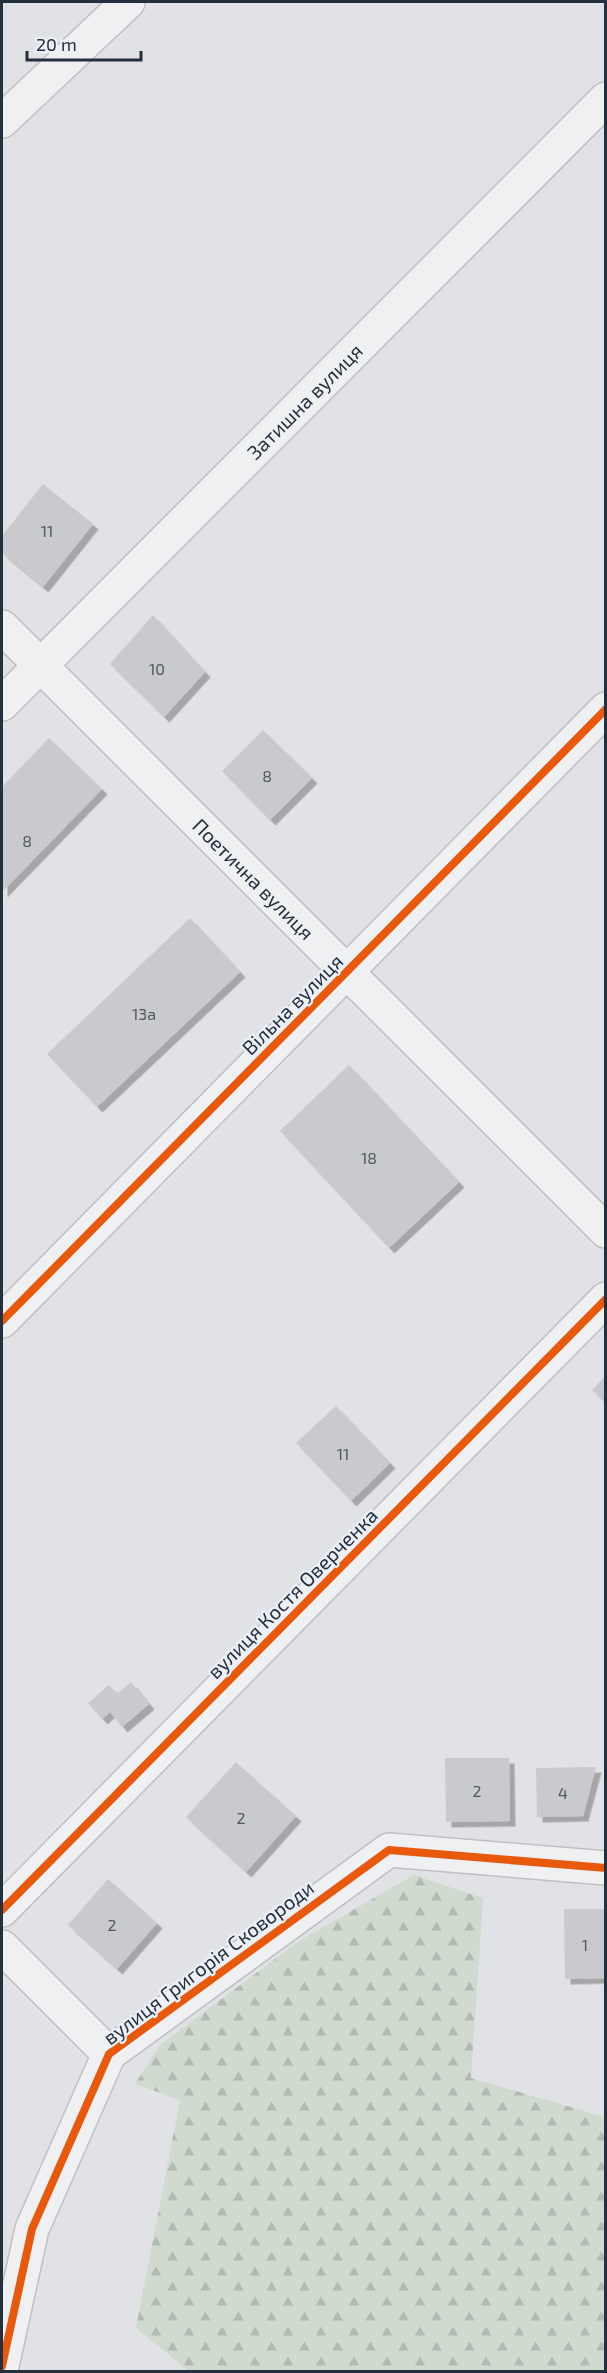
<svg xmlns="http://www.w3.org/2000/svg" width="607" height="2373" viewBox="0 0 607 2373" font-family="'Exo 2',sans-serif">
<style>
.forest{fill:url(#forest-firs)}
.building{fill:#c8cacd;filter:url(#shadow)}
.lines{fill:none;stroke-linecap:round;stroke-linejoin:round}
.minor-casing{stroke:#bec0c3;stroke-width:36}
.minor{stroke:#eff0f2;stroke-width:33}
.cycleway-casing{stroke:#ecf0f6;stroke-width:11}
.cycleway{stroke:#e8590c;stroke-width:8}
.labels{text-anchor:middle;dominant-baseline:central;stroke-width:4.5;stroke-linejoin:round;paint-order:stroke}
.number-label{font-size:16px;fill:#4e5763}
.street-label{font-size:20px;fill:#25303f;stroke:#ecf0f6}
</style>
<defs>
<pattern id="forest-firs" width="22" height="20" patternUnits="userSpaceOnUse" patternTransform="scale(1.5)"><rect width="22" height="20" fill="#d0dacf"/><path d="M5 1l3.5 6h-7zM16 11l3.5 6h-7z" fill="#b2bbb3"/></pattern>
<filter id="shadow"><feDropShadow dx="5.5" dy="5.5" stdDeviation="0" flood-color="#0004"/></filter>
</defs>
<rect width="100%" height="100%" fill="#e0e2e5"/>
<!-- forest -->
<polygon class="forest" points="414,1875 483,1898 471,2078 605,2117 605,2371 189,2371 136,2328 180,2100 135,2084 160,2045 299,1941"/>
<!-- building -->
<g class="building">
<polygon points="43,484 93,524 43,587 2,553 2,536"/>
<polygon points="153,615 205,672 164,717 110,664"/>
<polygon points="263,730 312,778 270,820 222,771"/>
<polygon points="49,738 102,789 2,892 2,787"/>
<polygon points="190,918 240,972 97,1107 47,1054"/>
<polygon points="349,1065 459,1182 389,1248 280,1131"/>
<polygon points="606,1375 606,1402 592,1390"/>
<polygon points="336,1406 390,1463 351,1501 296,1443"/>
<polygon points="131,1682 149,1704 122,1727 110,1712 102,1719 88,1703 109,1685 117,1694"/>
<polygon points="445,1758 509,1758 510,1821 446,1822"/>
<polygon points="236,1762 296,1816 246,1872 186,1817"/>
<polygon points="596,1767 583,1816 537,1817 536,1768"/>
<polygon points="108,1879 157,1923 117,1969 68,1925"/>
<polygon points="564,1909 606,1909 606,1978 565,1979"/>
</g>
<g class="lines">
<defs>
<g id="minor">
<polyline points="2,121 128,2"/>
<path id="s1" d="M2,627L606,1231"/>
<path id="s2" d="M2,704L606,99"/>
<polyline points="2,1321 606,709"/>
<polyline points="2,1910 606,1299"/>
<polyline points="2,1947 109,2054"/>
<polyline points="2,2366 32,2229 109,2054 389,1850 606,1868"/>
</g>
</defs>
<!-- minor casing -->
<use href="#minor" class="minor-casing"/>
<!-- minor -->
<use href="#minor" class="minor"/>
<defs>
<g id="cycleway">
<polyline points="2,1321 606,709"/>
<polyline points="2,1910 606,1299"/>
<polyline points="2,2366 32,2229 109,2054 389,1850 606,1868"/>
</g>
</defs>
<!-- cycleway casing -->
<use href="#cycleway" class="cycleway-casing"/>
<!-- cycleway -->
<use href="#cycleway" class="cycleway"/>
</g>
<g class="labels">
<!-- number labels -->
<g class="number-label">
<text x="47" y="530">11</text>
<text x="157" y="668">10</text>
<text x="267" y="775">8</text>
<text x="27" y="840">8</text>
<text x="144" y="1013">13а</text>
<text x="369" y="1157">18</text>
<text x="343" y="1453">11</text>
<text x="477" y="1790">2</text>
<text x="563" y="1792">4</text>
<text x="241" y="1817">2</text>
<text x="112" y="1924">2</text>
<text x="585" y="1944">1</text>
</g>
<!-- street labels -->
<g class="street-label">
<text stroke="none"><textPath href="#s2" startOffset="428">Затишна вулиця</textPath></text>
<text stroke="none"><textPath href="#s1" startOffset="356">Поетична вулиця</textPath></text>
<text transform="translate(292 1004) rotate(-45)">Вільна вулиця</text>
<text transform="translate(292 1593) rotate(-45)">вулиця Костя Оверченка</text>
<text transform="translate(208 1962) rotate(-37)">вулиця Григорія Сковороди</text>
</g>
</g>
<!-- border -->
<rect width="607" height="2373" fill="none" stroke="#25303f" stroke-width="6"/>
<!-- scale -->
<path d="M27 51v9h114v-9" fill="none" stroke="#25303f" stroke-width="3"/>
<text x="36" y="51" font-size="18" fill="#25303f" stroke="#ecf0f6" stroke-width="4.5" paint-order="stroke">20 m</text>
</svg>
